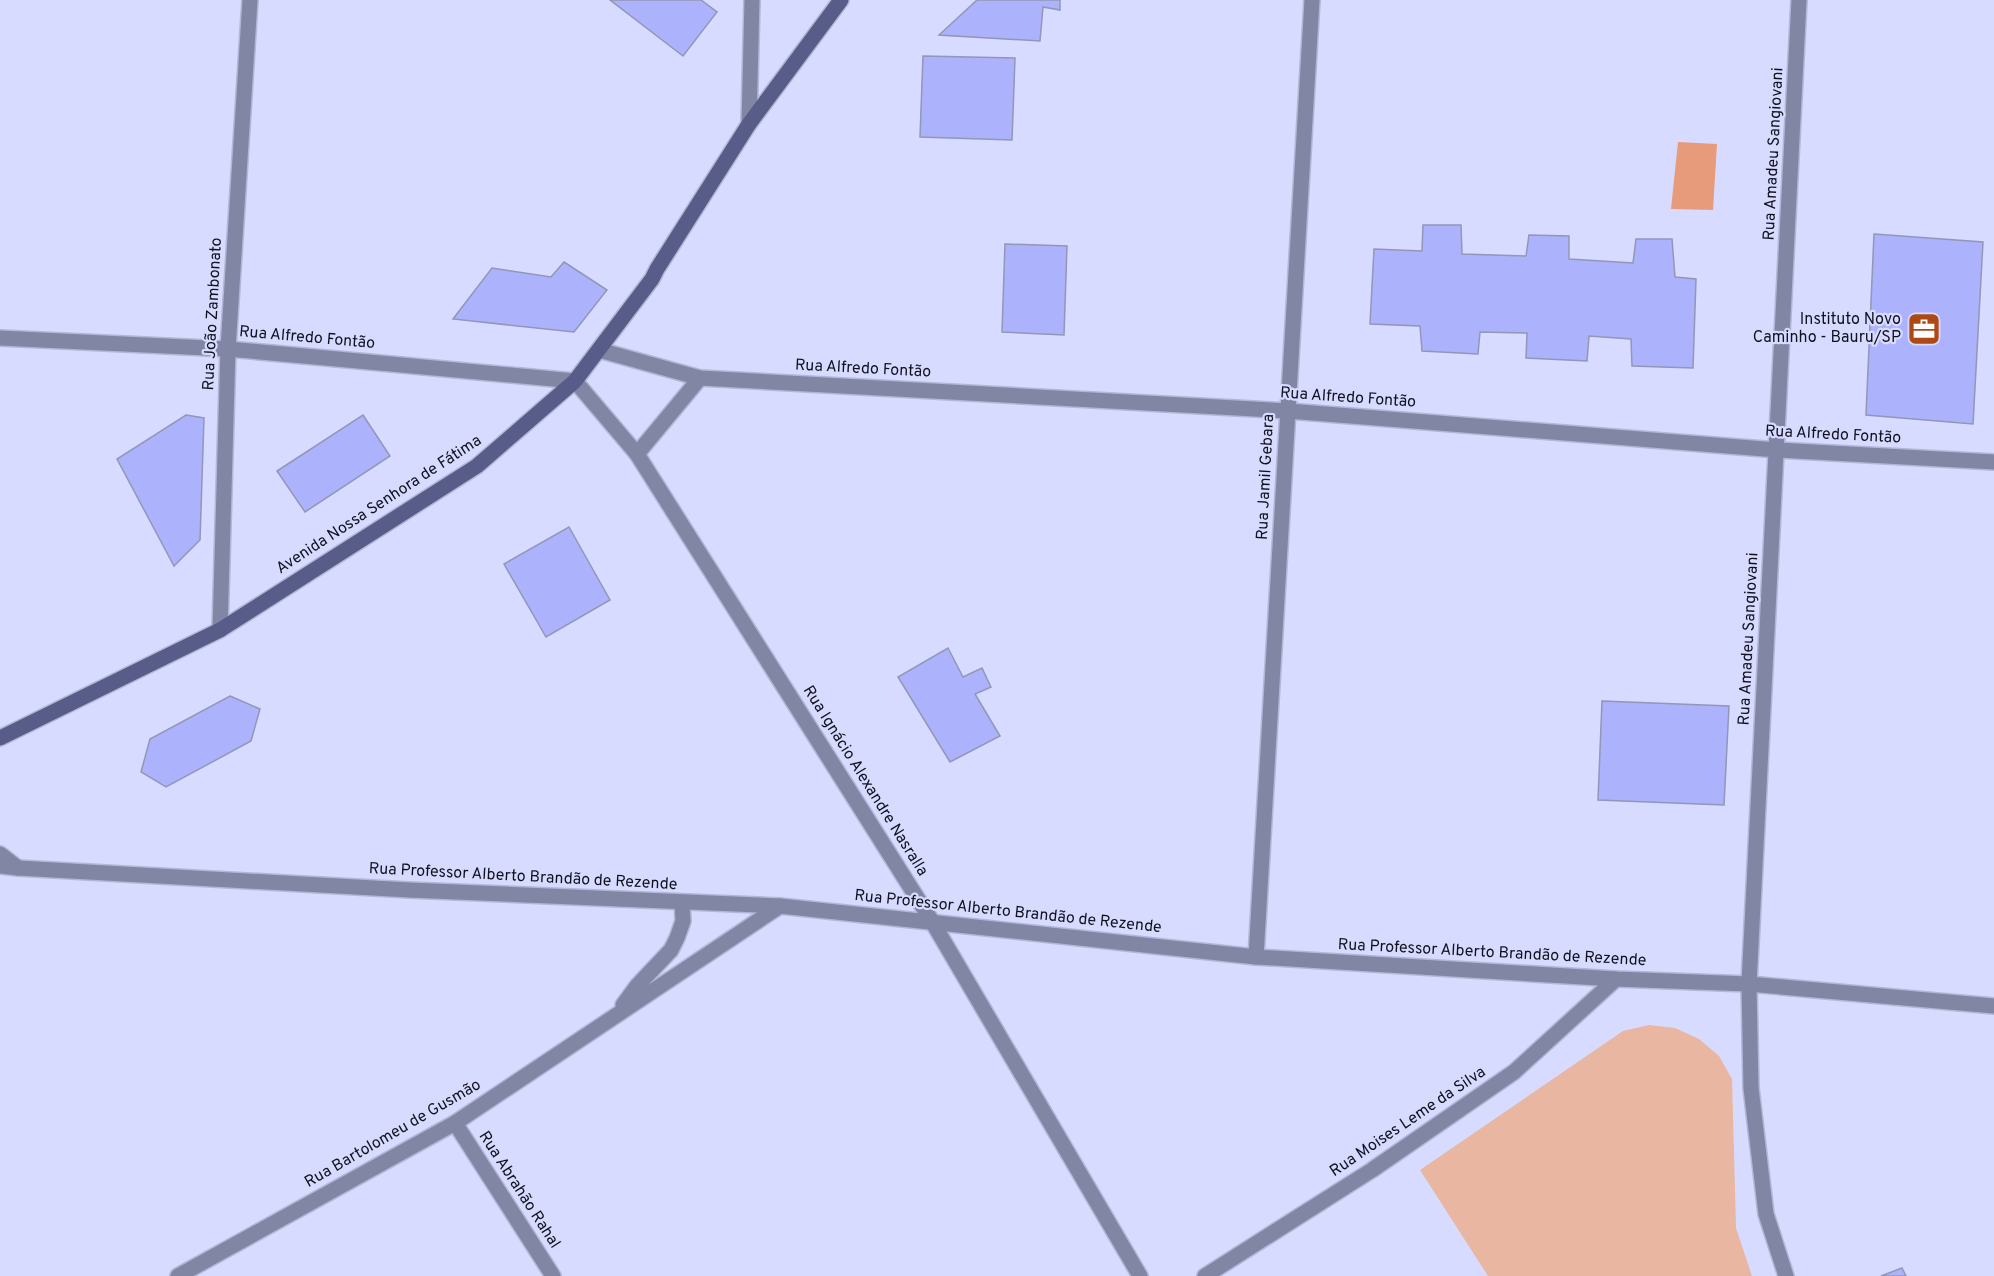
<svg xmlns="http://www.w3.org/2000/svg" width="1994" height="1276" viewBox="0 0 1994 1276" font-family="Overpass,sans-serif">
<style>
.green{fill:#e8b6a1}
.water{fill:#e89b7a}
.building{fill:#acb3fc;stroke:#9296b7;stroke-width:1.5}
.lines{fill:none;stroke-linecap:round;stroke-linejoin:round}
.street-casing{stroke:#b3b7d6;stroke-width:18}
.secondary-casing{stroke:#b3b7d6;stroke-width:18}
.street{stroke:#8286a5;stroke-width:15}
.secondary{stroke:#585c88;stroke-width:15}
.labels{text-anchor:middle;dominant-baseline:central;stroke-width:4.5;stroke-linejoin:round;paint-order:stroke}
.street-label{font-size:16px;fill:#11121e;stroke:#d7dbff}
.poi-label{font-size:16px;fill:#11121e;stroke:#d7dbff;text-anchor:end}
</style>
<rect width="100%" height="100%" fill="#d7dbff"/>
<!-- green -->
<polygon class="green" points="1649,1025 1675,1028 1699,1039 1719,1056 1732,1079 1736,1228 1752,1276 1488,1276 1420,1170 1623,1031"/>
<!-- water -->
<polygon class="water" points="1678,142 1717,144 1713,210 1671,209"/>
<!-- building -->
<g class="building">
<polygon points="610,0 701,0 717,12 683,56"/>
<polygon points="977,0 1060,0 1060,10 1043,7 1040,41 939,35"/>
<polygon points="923,56 1015,58 1012,140 920,137"/>
<polygon points="1423,225 1461,225 1462,254 1526,256 1529,235 1569,236 1569,259 1633,263 1636,239 1672,239 1675,277 1696,279 1693,368 1632,366 1631,339 1589,336 1587,361 1526,358 1527,333 1480,332 1478,354 1422,351 1420,326 1370,324 1374,249 1422,251"/>
<polygon points="1874,234 1983,242 1973,424 1866,415"/>
<polygon points="1005,244 1067,246 1064,335 1002,332"/>
<polygon points="564,262 607,290 574,332 453,319 492,268 551,277"/>
<polygon points="186,415 204,418 200,540 174,566 117,459"/>
<polygon points="363,415 390,456 305,512 277,471"/>
<polygon points="569,527 610,600 546,637 504,564"/>
<polygon points="948,648 963,677 982,668 991,687 975,694 1000,736 950,762 898,677"/>
<polygon points="230,696 260,709 251,741 166,787 141,772 150,739"/>
<polygon points="1602,701 1729,706 1724,805 1598,800"/>
<polygon points="1902,1268 1906,1276 1881,1276"/>
</g>
<g class="lines">
<defs>
<g id="street">
<polyline points="749,124 752,0"/>
<polyline points="0,338 228,349 575,381 637,454 933,923 1140,1276"/>
<polyline points="599,350 700,378 1288,411 1777,450 1994,462"/>
<polyline points="637,454 700,378"/>
<polyline points="220,630 228,349 250,0"/>
<polyline points="0,854 18,868 0,866"/>
<polyline points="18,868 409,890 780,906 1256,957 1616,979 1749,984 1994,1006"/>
<polyline points="1256,957 1312,0"/>
<polyline points="623,1005 637,986 671,950 677,938 683,921 682,902"/>
<polyline points="455,1123 553,1276"/>
<polyline points="178,1276 455,1123 780,906"/>
<polyline points="1205,1276 1372,1170 1514,1072 1616,979"/>
<polyline points="1786,1276 1766,1214 1751,1088 1749,984 1799,0"/>
</g>
<polyline id="secondary" points="0,738 220,630 477,466 575,381 652,279 657,269 749,124 841,0"/>
</defs>
<!-- street casing -->
<use href="#street" class="street-casing"/>
<!-- secondary casing -->
<use href="#secondary" class="secondary-casing"/>
<!-- street -->
<use href="#street" class="street"/>
<!-- secondary -->
<use href="#secondary" class="secondary"/>
</g>
<!-- icons -->
<defs>
<symbol id="office-square" viewBox="-11 -11 22 22"><rect x="-9" y="-9" width="18" height="18" rx="4" fill="#ad4914" stroke="#d7dbff"/><path d="M-6-3h4V-5.5h4V-3h4V5H-6ZM-1-4.5V-3h2v-1.5ZM-6 0V1H6V0Z" fill="#fff"/></symbol>
</defs>
<g fill-rule="evenodd">
<use href="#office-square" x="1905" y="310" width="38" height="38"/>
</g>
<g class="labels">
<!-- street labels -->
<g class="street-label">
<text transform="translate(1774 154) rotate(-87)">Rua Amadeu Sangiovani</text>
<text transform="translate(213 314) rotate(-87)">Rua João Zambonato</text>
<text transform="translate(307 338) rotate(5)">Rua Alfredo Fontão</text>
<text transform="translate(863 369) rotate(3)">Rua Alfredo Fontão</text>
<text transform="translate(1348 398) rotate(4)">Rua Alfredo Fontão</text>
<text transform="translate(1833 435) rotate(3)">Rua Alfredo Fontão</text>
<text transform="translate(1266 477) rotate(-87)">Rua Jamil Gebara</text>
<text transform="translate(379 505) rotate(-33)">Avenida Nossa Senhora de Fátima</text>
<text transform="translate(1749 639) rotate(-87)">Rua Amadeu Sangiovani</text>
<text transform="translate(865 781) rotate(58)">Rua Ignácio Alexandre Nasralla</text>
<text transform="translate(523 877) rotate(3)">Rua Professor Alberto Brandão de Rezende</text>
<text transform="translate(1008 912) rotate(6)">Rua Professor Alberto Brandão de Rezende</text>
<text transform="translate(1492 953) rotate(3)">Rua Professor Alberto Brandão de Rezende</text>
<text transform="translate(1408 1122) rotate(-34)">Rua Moises Leme da Silva</text>
<text transform="translate(393 1134) rotate(-30)">Rua Bartolomeu de Gusmão</text>
<text transform="translate(519 1190) rotate(57)">Rua Abrahão Rahal</text>
</g>
<!-- poi labels -->
<g class="poi-label">
<text x="1901" y="320">Instituto Novo<tspan x="1901" dy="18">Caminho - Bauru/SP</tspan></text>
</g>
</g>
</svg>
